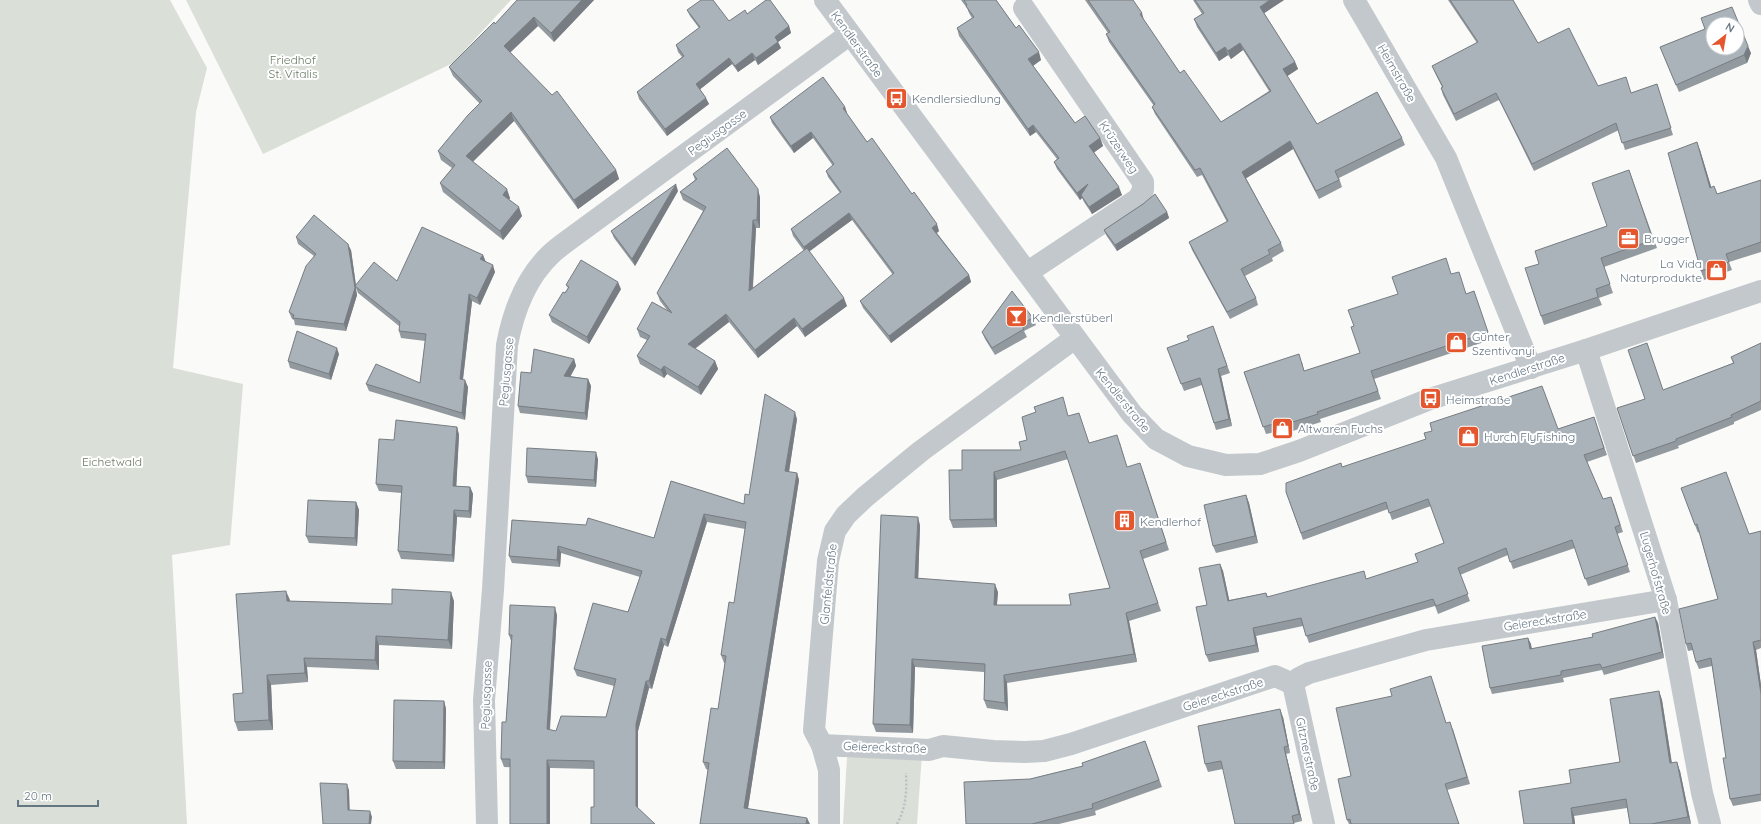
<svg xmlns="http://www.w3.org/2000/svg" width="1761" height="824" viewBox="0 0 1761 824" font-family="Quicksand,sans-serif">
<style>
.green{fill:#dadfd7}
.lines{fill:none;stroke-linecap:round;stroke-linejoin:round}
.path{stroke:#bbbfc2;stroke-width:2.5;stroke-dasharray:2 2;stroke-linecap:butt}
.minor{stroke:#c3c8cc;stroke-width:22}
.tertiary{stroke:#c3c8cc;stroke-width:22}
.wall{fill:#929a9f}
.shaded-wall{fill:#777d82}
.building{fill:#aab3b9;stroke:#777d82;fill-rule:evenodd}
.labels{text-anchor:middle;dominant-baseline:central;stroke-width:4;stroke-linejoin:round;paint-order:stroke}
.street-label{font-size:12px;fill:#657683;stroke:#fff}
.park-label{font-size:12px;fill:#687a64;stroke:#fff}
.poi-label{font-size:12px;fill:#657683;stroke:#fff;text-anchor:start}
</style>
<rect width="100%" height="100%" fill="#fafaf8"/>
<!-- green -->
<g class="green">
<polygon points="0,0 170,0 207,68 196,112 173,368 243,384 230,545 172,555 187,824 0,824"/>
<polygon points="186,0 511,0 453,63 263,154"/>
<polygon points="854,751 922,754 917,824 843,824 847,758"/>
</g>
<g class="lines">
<!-- path -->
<path class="path" d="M897,824C906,808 907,791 906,773"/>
<!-- minor -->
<g class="minor">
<polyline points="1354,0 1446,158 1531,368"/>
<polyline points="1759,0 1761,4"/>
<polyline points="1024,8 1143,182 1143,190 1138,199 1028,272"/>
<polyline points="1586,350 1666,600 1702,793 1710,824"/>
<polyline points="1293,684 1324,824"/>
<polyline points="822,745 929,750 943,746 993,751 1025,752 1044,751 1071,744 1275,676 1293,684 1299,678 1309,673 1426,640 1666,600"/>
<path d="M487,824L484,700L493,590L507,345C513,313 526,278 550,255C557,248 566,242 574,236L850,34"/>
<polyline points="829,824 829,770 822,745 814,730 828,561 835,531 846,515 865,497 921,451 1075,338"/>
</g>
<!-- tertiary -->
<polyline class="tertiary" points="825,0 1132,414 1156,439 1188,456 1226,465 1260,464 1299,451 1430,399 1586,350 1761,291"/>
</g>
<!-- wall -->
<g class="wall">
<polygon points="517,0 594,0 554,42 538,26 510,53 616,170 619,179 578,209 514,121 473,162 510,198 509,200 522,216 503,240 443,192 440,183 452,168 441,160 438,151 480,104 453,76 449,67 495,24"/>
<polygon points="961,0 996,0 1016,28 1041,60 1033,66 1075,123 1100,138 1103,146 1094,152 1122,195 1092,214 1084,202 1082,198 1080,200 1057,169 1054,162 1057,159 1036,132 1030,136 959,36 957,28 972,18 969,13 967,8"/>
<polygon points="1085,0 1133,0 1144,21 1180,73 1221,122 1269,91 1243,50 1231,59 1228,55 1219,61 1197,27 1194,19 1202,14 1193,0 1284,0 1264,13 1295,62 1298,69 1287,76 1317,124 1402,138 1405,145 1339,178 1342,187 1319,199 1293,149 1246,178 1281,243 1284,251 1272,258 1273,261 1245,276 1256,298 1258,305 1230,319 1192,250 1189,242 1227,222 1202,175 1197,177 1155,114 1152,107 1154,106 1109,42 1106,34 1108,33"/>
<polygon points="1448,0 1513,0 1538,43 1598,86 1631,93 1657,84 1673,135 1625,150 1619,130 1534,171 1499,100 1456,121 1443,95 1441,88 1442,87 1435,73 1432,66 1477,43"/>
<polygon points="687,10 729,21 747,14 789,26 791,33 778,42 781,48 758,65 755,60 738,72 732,64 700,89 709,104 667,136 639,99 637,92 682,57 678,52 676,45 699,28 690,16"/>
<polygon points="1705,29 1751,53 1747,63 1679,92 1660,47"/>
<polygon points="845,107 847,113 847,114 867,142 912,194 939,231 937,233 969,275 971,282 891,343 863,308 860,301 893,275 852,220 809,251 847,306 805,337 797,326 758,358 729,322 695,349 715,361 718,369 701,395 667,374 664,378 640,364 637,356 647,340 640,337 637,329 667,310 660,301 657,293 703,211 683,200 680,192 695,180 693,174 760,197 760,228 756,228 753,288 804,251 793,236 791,229 840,193 828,177 826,171 833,166 813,138 794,153 772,123 770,117"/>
<polygon points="1700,150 1711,187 1717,194 1761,180 1761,252 1729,262 1732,270 1704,280 1701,271"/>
<polygon points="1629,170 1657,248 1604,267 1613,293 1599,298 1602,305 1544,325 1541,316 1539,264 1607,226"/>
<polygon points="678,191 635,266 614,238 611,231"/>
<polygon points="1143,204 1167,212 1169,218 1117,251 1106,235 1104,230"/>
<polygon points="296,237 351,250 356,285 397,281 483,255 485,261 495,272 480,305 472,301 463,380 468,387 465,420 369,391 366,384 420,383 425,341 401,338 399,331 399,326 358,293 356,288 357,295 346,331 295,325 294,320 292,319 289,312 314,256 298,244"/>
<polygon points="1451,274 1466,294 1474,291 1490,340 1374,379 1381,399 1320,419 1321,422 1277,436 1275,432 1266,434 1244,372 1302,362 1304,371 1360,353 1354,326 1398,294"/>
<polygon points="566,285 621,289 589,344 552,322 549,315 568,288"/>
<polygon points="1033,318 1036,325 1024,331 1027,337 995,355 985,339 982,332"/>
<polygon points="1213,326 1230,373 1221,376 1232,426 1216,430 1202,385 1184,391 1167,348 1189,340"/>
<polygon points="1761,343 1761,410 1734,422 1734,424 1678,446 1679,448 1636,463 1617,408 1645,399 1664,390 1733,363 1731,357"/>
<polygon points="339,354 331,380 290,368 288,361"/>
<polygon points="574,359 576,366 570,376 588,379 591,386 587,420 520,413 518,406 531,373"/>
<polygon points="1069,416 1089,443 1120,443 1127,467 1143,471 1169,550 1143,559 1161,611 1129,621 1137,662 1007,683 1008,711 987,708 984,700 984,672 915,667 913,733 876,732 873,724 920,525 918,578 998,592 997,605 1071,605 1110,588 1068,459 997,480 997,527 953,528 950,520 962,470 1021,450 1027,440"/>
<polygon points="1594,417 1607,455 1587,462 1603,499 1614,504 1623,532 1617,534 1630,572 1588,586 1575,548 1513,569 1508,555 1460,575 1470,601 1438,614 1435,606 1309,643 1303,626 1256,636 1259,652 1209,662 1206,655 1207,605 1220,564 1223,571 1229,600 1266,593 1268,597 1367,579 1418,562 1444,543 1431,506 1392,520 1388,509 1303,540 1286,492 1342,467 1558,429"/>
<polygon points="797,419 789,472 797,473 799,480 748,808 700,824 708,770 706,769 703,762 718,709 725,663 724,663 721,655 734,603 745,529 707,522 668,647 664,645 652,689 649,688 638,731 638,808 594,807 594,769 504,767 501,759 506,722 511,641 509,635 557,615 550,730 556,731 606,717 614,686 577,676 574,669 628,612 640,577 561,553 560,567 512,563 509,556 512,520 654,538 671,481 744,504"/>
<polygon points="457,427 459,435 456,486 470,487 473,494 471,518 457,517 454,562 401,559 398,551 401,493 379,491 376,484 394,440"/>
<polygon points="598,459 596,487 528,483 526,476"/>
<polygon points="1681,488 1749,534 1761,531 1761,648 1756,650 1761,685 1761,801 1733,806 1730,799 1726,758 1712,666 1699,669 1696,662 1693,650 1688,651 1686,644 1718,599 1699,532 1698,533"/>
<polygon points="1246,495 1249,503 1258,543 1216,553 1213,546"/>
<polygon points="356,502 359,510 357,546 309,543 306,536"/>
<polygon points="290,601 392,604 454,601 452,649 379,645 379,670 307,667 308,682 271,685 273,730 238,731 235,722 243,693"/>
<polygon points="1655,617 1658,623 1664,658 1604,675 1602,670 1563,678 1564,682 1492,694 1490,688 1528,638 1532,649 1593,637"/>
<polygon points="1433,682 1446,723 1453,729 1470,784 1447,790 1459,824 1349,824 1347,820 1392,696"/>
<polygon points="1659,691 1662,700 1672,763 1680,771 1691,824 1630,824 1627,808 1574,816 1575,824 1524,824 1571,783 1620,762"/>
<polygon points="444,701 446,709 445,769 396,769 393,761"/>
<polygon points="1283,717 1290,753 1286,754 1302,821 1294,823 1223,769 1208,772 1205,764"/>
<polygon points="1145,741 1162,787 1095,811 1096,815 1059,824 966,824 1030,779 1083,766"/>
</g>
<!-- shaded-wall -->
<g class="shaded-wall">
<polygon points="582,0 594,0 554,42 551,33"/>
<polygon points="1270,0 1284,0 1263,14 1260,7"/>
<polygon points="1142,13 1144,20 1140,14"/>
<polygon points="534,17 538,26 507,55 504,46"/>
<polygon points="789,26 791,33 778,42 781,48 758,65 756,58 775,37"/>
<polygon points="1240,43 1243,50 1231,59 1228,51"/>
<polygon points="1748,46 1751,53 1747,63 1744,55"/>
<polygon points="1225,47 1228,55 1219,61 1216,53"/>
<polygon points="1039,52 1041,60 1031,67 1028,59"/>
<polygon points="752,53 755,60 738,72 735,66"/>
<polygon points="729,58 732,64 698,91 696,84"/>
<polygon points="1295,62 1298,69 1286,77 1283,69"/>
<polygon points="706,98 709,104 667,136 665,129"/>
<polygon points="845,107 847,113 845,115 843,108"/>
<polygon points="511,112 514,121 469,165 466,156"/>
<polygon points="1033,125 1036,132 1030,136 1028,129"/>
<polygon points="811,132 813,138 794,153 791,146"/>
<polygon points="1100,138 1103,146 1092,154 1089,146"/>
<polygon points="1290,141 1293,149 1245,179 1242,172"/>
<polygon points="1697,142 1700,150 1714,196 1710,188"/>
<polygon points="616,170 619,179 578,209 574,200"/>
<polygon points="676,184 678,191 635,266 632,259"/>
<polygon points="1088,184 1081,195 1082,198 1080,200 1077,193"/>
<polygon points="1119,187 1122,195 1092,214 1089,207"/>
<polygon points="507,189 510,198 506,203 503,195"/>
<polygon points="758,189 760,197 760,228 757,220"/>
<polygon points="519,207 522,216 503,240 500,231"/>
<polygon points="1167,212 1169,218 1117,251 1115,245"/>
<polygon points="849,213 852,220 806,254 804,247"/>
<polygon points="753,220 756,228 752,299 749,291"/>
<polygon points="937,224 939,231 935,234 932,228"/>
<polygon points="348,244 351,250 356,286 355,286 357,295 346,331 344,324"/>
<polygon points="483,255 486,262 480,259"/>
<polygon points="493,265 495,272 480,305 477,298"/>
<polygon points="969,275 971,282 891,343 889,336"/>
<polygon points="618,282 621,289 589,344 587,337"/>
<polygon points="469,294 472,301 462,386 460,379"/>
<polygon points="844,298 847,306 805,337 802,329"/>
<polygon points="726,314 729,322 690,352 688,344"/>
<polygon points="794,318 797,326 758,358 755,350"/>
<polygon points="337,348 339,354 331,380 329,374"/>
<polygon points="574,359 576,366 567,383 564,376"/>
<polygon points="715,361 718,369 701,395 698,387"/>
<polygon points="664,366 667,374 664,378 661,370"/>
<polygon points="1218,369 1221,376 1232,426 1229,419"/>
<polygon points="588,379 591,386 587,420 585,413"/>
<polygon points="465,380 468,387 465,420 462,413"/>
<polygon points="795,412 797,419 788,478 785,471"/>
<polygon points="457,427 459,435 456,493 453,486"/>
<polygon points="596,452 598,459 596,487 594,480"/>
<polygon points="994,472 997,480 997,527 994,519"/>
<polygon points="797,473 799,480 747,815 744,808"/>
<polygon points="470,487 473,494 471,518 469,511"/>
<polygon points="1246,495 1249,503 1258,543 1255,536"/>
<polygon points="356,502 359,510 357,546 355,538"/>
<polygon points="454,510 457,517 454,562 452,555"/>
<polygon points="704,514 707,522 668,647 666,640"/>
<polygon points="918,517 920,525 918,586 915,578"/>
<polygon points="558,546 561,553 560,567 557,560"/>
<polygon points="1220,564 1223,571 1231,608 1228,601"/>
<polygon points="995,584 998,592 996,613 994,605"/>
<polygon points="286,591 290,600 290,610 287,601"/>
<polygon points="451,592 454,601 452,649 448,640"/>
<polygon points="555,607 557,615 549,737 547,729"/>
<polygon points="1126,613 1129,621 1137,662 1134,654"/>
<polygon points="1655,617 1658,623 1664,658 1662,652"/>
<polygon points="1253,628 1256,636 1259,652 1256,645"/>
<polygon points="376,636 379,645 379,670 375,660"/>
<polygon points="661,638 664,645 652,689 649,681"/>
<polygon points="1528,638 1531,644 1533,656 1530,649"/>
<polygon points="1753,642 1756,650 1761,685 1761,694"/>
<polygon points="304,658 307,667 308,682 305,673"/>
<polygon points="912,659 915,667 913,733 910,725"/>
<polygon points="267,675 271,685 273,730 269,720"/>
<polygon points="1004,675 1007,683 1008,711 1005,703"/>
<polygon points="646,681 649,688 638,731 638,813 636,806 636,724"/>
<polygon points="1659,691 1662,700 1673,772 1670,763"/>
<polygon points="444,701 446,709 445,769 443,762"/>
<polygon points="1280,709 1283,717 1290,753 1288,746"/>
<polygon points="1284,747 1286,754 1302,821 1299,814"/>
<polygon points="547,760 550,768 550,824 547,824"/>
<polygon points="1677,762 1680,771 1691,824 1688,817"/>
<polygon points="347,784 349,790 350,816 348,810"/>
<polygon points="1571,808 1574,816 1575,824 1573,824"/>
<polygon points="370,811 372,817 371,824 369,824"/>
<polygon points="807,818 810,824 806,824"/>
</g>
<!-- building -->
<g class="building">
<polygon points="517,0 582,0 551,33 534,17 504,46 552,95 557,91 616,170 574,200 511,112 466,156 507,189 503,195 519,207 500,231 440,183 455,165 438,151 468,115 482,101 449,67 494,22 495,24"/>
<polygon points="701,0 713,0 729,21 745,10 747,14 766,0 770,0 789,26 775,37 778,42 756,58 752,53 735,66 729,58 696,84 706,98 665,129 637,92 684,56 676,45 700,27 687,10"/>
<polygon points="964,0 996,0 1016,28 1019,25 1039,52 1028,59 1075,123 1085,116 1100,138 1089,146 1119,187 1089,207 1081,195 1088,184 1077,193 1054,162 1059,158 1033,125 1028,129 957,28 974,17 966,6 967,5"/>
<polygon points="1088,0 1133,0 1142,13 1140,14 1180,73 1184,70 1221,122 1271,91 1240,43 1228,51 1225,47 1216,53 1194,19 1204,13 1195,0 1270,0 1260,7 1295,62 1283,69 1317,124 1377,92 1402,138 1335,171 1339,180 1316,191 1290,141 1242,172 1281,243 1268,250 1270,254 1241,269 1256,298 1227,312 1189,242 1228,221 1200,168 1195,170 1152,107 1155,104 1106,34 1110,32"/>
<polygon points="1450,0 1513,0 1538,43 1569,28 1598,86 1626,77 1631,93 1657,84 1671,128 1622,143 1616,123 1532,164 1496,93 1454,114 1441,88 1443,87 1432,66 1478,42"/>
<path d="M1732,7L1748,46L1744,55L1676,85L1660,47L1705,29L1701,18ZM1713,24H1737V48H1713Z"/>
<polygon points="823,77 845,107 843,108 867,142 872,138 912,194 914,192 937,224 932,228 969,275 889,336 860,301 894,273 849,213 804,247 791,229 841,192 826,171 834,164 811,132 791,146 770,117"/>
<polygon points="1697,142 1710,188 1714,186 1717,194 1761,180 1761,242 1726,254 1729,262 1701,271 1668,153"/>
<polygon points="727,148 758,189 757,220 753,220 749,291 807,248 844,298 802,329 794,318 755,350 726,314 688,344 715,361 698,387 664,366 661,370 637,356 650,336 637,329 652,302 672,313 657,293 706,207 680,192 697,179 693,174"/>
<polygon points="1629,170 1653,240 1601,258 1610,284 1596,289 1598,297 1541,316 1525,268 1539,264 1535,251 1607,226 1592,183"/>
<polygon points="676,184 632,259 611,231"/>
<polygon points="1155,194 1167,212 1115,245 1104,230 1143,204"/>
<polygon points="314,215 348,244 355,288 344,324 293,318 294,315 289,312 306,266 316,254 296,237"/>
<polygon points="422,227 483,255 480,259 493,265 477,298 469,294 460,379 465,380 462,413 366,384 376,364 420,383 426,334 399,331 400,322 355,286 374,262 397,281"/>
<polygon points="1446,258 1451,274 1459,272 1466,294 1474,291 1488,332 1371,371 1378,391 1317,412 1318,414 1274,428 1273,424 1263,427 1244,372 1299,354 1304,371 1360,353 1351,327 1354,326 1348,310 1398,294 1392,277"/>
<polygon points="581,260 618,282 587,337 549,315 563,292 565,293 569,287 566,285"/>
<polygon points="1012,291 1033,318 1021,324 1024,329 992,348 982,332"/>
<polygon points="1213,326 1227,366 1218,369 1229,419 1214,423 1200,378 1181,384 1167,348 1189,340 1187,336"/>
<polygon points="297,331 337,348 329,374 288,361"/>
<polygon points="1647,343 1663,390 1734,363 1731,357 1761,343 1761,401 1731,415 1732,417 1676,439 1676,441 1633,456 1617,408 1645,399 1628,350"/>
<polygon points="534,349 574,359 564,376 588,379 585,413 518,406 521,372 531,373"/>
<polygon points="1542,386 1558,429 1594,417 1604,448 1584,455 1603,499 1611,497 1620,525 1615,527 1628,565 1585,579 1572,540 1510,562 1506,548 1458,568 1468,594 1436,606 1433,599 1306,636 1301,618 1253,628 1256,645 1206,655 1196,607 1207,605 1199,568 1220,564 1228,601 1266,593 1267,597 1364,571 1366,579 1418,562 1415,554 1444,543 1428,499 1389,513 1386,502 1301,533 1286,492 1286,483 1341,463 1342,467 1426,439 1424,433 1432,431 1430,423"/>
<polygon points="765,394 795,412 785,471 797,473 744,808 807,818 806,824 700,824 709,763 703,762 711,708 718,709 726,656 721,655 729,602 734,603 746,522 704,514 666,640 661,638 649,681 646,681 636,724 636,806 655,824 591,824 591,807 594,807 594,761 547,760 547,824 510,824 510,759 501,759 502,722 506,722 512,635 509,635 510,605 555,607 547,729 556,731 561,716 606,717 616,679 574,669 593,603 628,612 642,571 558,546 557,560 509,556 512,520 586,525 588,518 654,538 671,481 744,504 745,494 749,495"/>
<polygon points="1063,397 1068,416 1079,413 1089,443 1117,435 1127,467 1140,463 1166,542 1140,551 1158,603 1126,613 1134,654 1004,675 1005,703 984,700 985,664 912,659 910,725 873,724 881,515 918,517 915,578 995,584 994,605 1071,605 1069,594 1110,588 1065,451 994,472 994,519 950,520 949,470 962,470 962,450 1021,450 1019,442 1027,440 1022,417 1036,412 1034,407"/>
<polygon points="396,420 457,427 453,486 470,487 469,511 454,510 452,555 398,551 402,486 376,484 379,439 394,440"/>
<polygon points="527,448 596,452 594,480 526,476"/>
<polygon points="1726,472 1749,534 1761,531 1761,640 1753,642 1761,694 1761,794 1730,799 1723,758 1726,758 1711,658 1696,662 1691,643 1686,644 1679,609 1718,599 1697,524 1695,525 1681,488"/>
<polygon points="1246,495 1255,536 1213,546 1204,505"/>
<polygon points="308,500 356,502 355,538 306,536"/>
<polygon points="392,589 451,592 448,640 376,636 375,660 304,658 305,673 267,675 269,720 235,722 233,694 243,693 236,594 286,591 287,601 392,604"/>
<polygon points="1655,617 1662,652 1602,668 1600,664 1561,671 1561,675 1490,688 1482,646 1528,638 1530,649 1593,637 1592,634"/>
<polygon points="1431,676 1446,723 1450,722 1467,777 1445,784 1459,824 1351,824 1350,819 1347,820 1338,779 1351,776 1336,708 1392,696 1390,689"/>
<polygon points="1659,691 1670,763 1677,762 1688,817 1651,824 1630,824 1626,799 1571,808 1573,824 1524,824 1519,791 1571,783 1569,770 1620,762 1610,699"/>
<polygon points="394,700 444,701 443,762 393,761"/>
<polygon points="1280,709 1288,746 1284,747 1299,814 1292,816 1294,824 1235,824 1221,761 1205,764 1198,726"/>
<polygon points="1145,741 1159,780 1092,804 1093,808 1032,824 966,824 964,782 1030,779 1083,766 1082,763"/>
<polygon points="320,783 347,784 348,810 370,811 369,824 323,824"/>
</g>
<!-- icons -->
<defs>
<symbol id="bus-square" viewBox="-11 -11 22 22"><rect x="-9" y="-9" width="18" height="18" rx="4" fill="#e4572e" stroke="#fff"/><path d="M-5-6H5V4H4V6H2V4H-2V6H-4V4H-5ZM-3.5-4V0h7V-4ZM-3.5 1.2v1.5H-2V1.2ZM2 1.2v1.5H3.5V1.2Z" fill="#fff"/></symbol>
<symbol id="office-square" viewBox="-11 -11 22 22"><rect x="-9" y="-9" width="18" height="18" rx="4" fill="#e4572e" stroke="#fff"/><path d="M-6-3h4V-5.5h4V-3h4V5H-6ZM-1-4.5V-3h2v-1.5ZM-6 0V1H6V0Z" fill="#fff"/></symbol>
<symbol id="shop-square" viewBox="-11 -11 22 22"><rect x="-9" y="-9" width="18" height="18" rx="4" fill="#e4572e" stroke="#fff"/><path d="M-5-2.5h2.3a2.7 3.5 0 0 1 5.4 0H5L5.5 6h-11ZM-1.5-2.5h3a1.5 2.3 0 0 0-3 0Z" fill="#fff"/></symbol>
<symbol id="bar-square" viewBox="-11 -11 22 22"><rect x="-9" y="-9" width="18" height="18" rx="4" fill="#e4572e" stroke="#fff"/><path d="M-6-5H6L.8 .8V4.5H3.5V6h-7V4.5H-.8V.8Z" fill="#fff"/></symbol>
<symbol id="building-square" viewBox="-11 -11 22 22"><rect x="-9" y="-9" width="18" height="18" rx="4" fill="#e4572e" stroke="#fff"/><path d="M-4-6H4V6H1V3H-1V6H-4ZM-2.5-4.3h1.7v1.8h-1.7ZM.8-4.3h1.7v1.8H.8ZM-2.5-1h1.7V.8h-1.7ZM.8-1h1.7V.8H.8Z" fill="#fff"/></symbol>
</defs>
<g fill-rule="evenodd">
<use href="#bus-square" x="884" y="86" width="25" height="25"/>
<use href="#office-square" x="1616" y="226" width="25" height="25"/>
<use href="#shop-square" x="1704" y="258" width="25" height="25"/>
<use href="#bar-square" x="1004" y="304" width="25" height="25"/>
<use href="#shop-square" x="1444" y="330" width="25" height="25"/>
<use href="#bus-square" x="1418" y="386" width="25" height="25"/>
<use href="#shop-square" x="1270" y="416" width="25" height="25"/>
<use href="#shop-square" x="1456" y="424" width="25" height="25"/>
<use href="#building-square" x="1112" y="508" width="25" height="25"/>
</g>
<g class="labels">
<!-- street labels -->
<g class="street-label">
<text transform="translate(857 44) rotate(54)">Kendlerstraße</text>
<text transform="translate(1397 73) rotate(60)">Heimstraße</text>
<text transform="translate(717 132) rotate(-36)">Pegiusgasse</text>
<text transform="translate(1119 147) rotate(56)">Krüzerweg</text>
<text transform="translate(1527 369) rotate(-18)">Kendlerstraße</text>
<text transform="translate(506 372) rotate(-85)">Pegiusgasse</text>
<text transform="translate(1123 400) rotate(51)">Kendlerstraße</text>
<text transform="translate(1656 573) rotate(74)">Lugerhofstraße</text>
<text transform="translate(828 584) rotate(-84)">Glanfeldstraße</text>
<text transform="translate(1545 620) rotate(-9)">Geiereckstraße</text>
<text transform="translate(1223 694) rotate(-18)">Geiereckstraße</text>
<text transform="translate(486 695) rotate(-88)">Pegiusgasse</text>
<text transform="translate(885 747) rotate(2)">Geiereckstraße</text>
<text transform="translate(1308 754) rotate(78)">Gitznerstraße</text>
</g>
<!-- park labels -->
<g class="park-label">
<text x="293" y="59">Friedhof<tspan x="293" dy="14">St. Vitalis</tspan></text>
<text x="112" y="461">Eichetwald</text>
</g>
<!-- poi labels -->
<g class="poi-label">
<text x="912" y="98">Kendlersiedlung</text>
<text x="1644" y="238">Brugger</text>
<text x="1702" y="263" text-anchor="end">La Vida<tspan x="1702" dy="14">Naturprodukte</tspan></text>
<text x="1032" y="317">Kendlerstüberl</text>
<text x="1472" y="336">Günter<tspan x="1472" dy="14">Szentivanyi</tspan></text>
<text x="1446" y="399">Heimstraße</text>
<text x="1298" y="428">Altwaren Fuchs</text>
<text x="1484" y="436">Hurch FlyFishing</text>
<text x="1140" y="521">Kendlerhof</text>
</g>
</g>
<!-- north arrow -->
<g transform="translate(1725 36) rotate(31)"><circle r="19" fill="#ffffff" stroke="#c1c8cd"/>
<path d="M0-3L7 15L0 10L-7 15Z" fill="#e4572e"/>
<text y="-6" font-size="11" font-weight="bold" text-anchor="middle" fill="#657683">N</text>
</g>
<!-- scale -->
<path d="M18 800v6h80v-6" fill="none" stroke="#657683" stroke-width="2"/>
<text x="24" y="800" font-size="12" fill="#657683" stroke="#ffffff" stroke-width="3" paint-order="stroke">20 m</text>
</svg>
